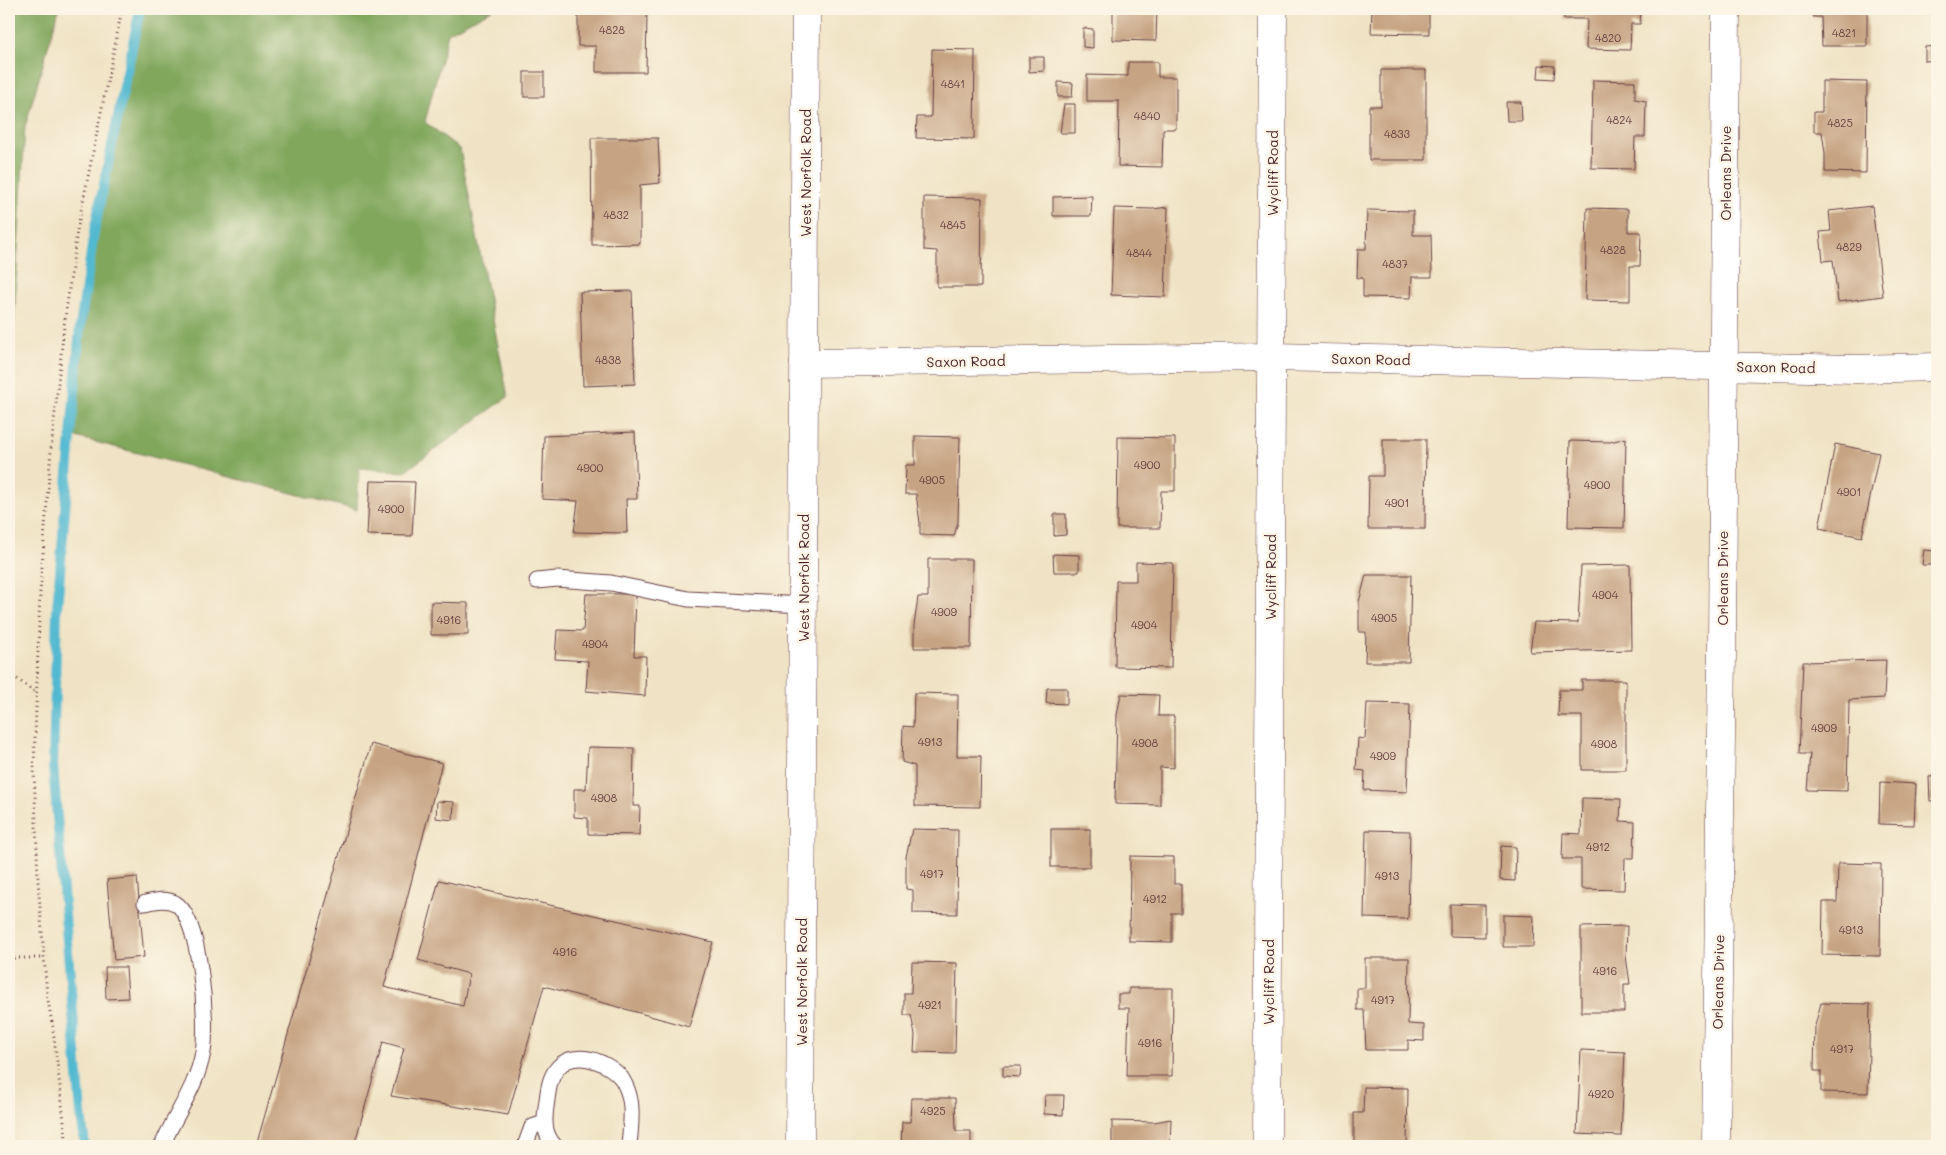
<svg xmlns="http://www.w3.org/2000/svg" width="1946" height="1155" viewBox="0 0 1946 1155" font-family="Mali,sans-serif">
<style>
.forest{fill:#81a75d;stroke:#666344}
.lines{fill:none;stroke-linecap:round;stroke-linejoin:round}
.stream{stroke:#53b9d1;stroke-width:10}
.building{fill:#c6a382}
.lane-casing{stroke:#633c42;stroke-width:17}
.street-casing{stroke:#633c42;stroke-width:29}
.secondary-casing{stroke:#633c42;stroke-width:29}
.path{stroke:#633c42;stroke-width:3;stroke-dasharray:1 4;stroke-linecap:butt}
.lane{stroke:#fff;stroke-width:15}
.street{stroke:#fff;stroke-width:28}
.secondary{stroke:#fff;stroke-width:28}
.labels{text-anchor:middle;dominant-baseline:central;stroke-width:5;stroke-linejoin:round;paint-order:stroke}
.number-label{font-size:11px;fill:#694041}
.street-label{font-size:14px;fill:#4a1f2b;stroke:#fcf5e5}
</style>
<rect width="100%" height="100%" fill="#fcf5e5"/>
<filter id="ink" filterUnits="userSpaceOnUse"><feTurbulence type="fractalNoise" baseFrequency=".02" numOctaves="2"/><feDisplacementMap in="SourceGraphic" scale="10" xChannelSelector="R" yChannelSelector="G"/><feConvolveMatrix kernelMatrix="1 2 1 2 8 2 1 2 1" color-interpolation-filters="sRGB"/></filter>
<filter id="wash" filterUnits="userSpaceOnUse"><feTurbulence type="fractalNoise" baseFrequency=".0096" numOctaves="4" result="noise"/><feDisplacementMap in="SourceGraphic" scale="20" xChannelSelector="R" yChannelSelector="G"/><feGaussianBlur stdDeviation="1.12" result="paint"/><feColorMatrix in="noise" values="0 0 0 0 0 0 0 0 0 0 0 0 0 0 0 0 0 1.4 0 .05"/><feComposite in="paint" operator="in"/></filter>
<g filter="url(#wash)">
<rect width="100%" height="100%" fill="#f0e3c5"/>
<!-- forest -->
<g class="forest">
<polygon points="9,9 59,9 25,127 9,409"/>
<polygon points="141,9 493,9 448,33 425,122 460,149 508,397 404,472 359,468 357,510 72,436 96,231"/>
</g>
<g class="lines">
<!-- stream -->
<polyline class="stream" points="85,1146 81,1113 53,766 57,609 80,327 94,232 140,9"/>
</g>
<g id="blocks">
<!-- building -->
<g class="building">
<polygon points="578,9 637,9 637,12 647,12 646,72 596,72 596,46 578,46"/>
<polygon points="1113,9 1157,9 1156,41 1113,40"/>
<polygon points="1372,9 1429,9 1429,34 1371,33"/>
<polygon points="1564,9 1641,9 1640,24 1631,24 1630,50 1586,49 1587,19 1564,19"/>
<polygon points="1813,9 1867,9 1867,46 1822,46 1821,17 1813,17"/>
<polygon points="1083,28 1093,29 1093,48 1083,47"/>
<polygon points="1937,46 1937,60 1925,61 1925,47"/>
<polygon points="932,49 975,50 974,139 916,138 917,117 931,117"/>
<polygon points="1029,57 1044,57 1044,71 1029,72"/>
<polygon points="1128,62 1158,62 1158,77 1176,77 1176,129 1163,129 1162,167 1118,166 1119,101 1087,101 1087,75 1128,76"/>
<polygon points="1539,65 1555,66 1554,79 1538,78"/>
<polygon points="1381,70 1426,70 1426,160 1369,160 1369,106 1381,106"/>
<rect x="524" y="72" width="20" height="25"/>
<polygon points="1593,80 1635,81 1635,99 1646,101 1645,137 1635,137 1634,169 1591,168"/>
<polygon points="1822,81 1867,82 1866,173 1825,172 1825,153 1822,132 1814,132 1814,112 1822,112"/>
<polygon points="1058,82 1073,83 1072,97 1058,97"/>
<polygon points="1506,102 1521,102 1522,121 1507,121"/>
<polygon points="1064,104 1075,104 1075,133 1060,133"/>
<polygon points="591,138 658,138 660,183 640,185 640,244 592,245"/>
<polygon points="1092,196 1091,216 1053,216 1053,197"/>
<polygon points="924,197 982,198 981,287 937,287 937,251 924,250"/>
<polygon points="1872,206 1883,296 1838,302 1833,260 1823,261 1820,232 1831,231 1829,211"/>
<polygon points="1168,207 1165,297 1111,295 1114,208 1153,209"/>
<polygon points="1587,208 1628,209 1628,232 1641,232 1640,266 1630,266 1630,301 1585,300"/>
<polygon points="1367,210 1413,211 1413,235 1431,235 1432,277 1412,277 1411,298 1363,297 1363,278 1357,278 1358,249 1366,249"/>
<polygon points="632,291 635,384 583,386 580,292"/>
<polygon points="635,432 637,499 626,499 627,533 574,532 578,501 542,499 544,436"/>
<polygon points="915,436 960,437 958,522 954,536 920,535 920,523 916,494 905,494 906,465 915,465"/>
<polygon points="1118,437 1175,438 1175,491 1161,491 1160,528 1117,528"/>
<polygon points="1626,438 1624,528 1568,527 1570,441 1610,442"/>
<polygon points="1383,439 1426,439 1425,529 1368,529 1369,476 1383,476"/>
<polygon points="1835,444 1879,453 1862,537 1819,528"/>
<polygon points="370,481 415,482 412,536 367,535"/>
<polygon points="1054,514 1066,514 1066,535 1054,536"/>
<polygon points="1924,550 1937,551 1937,565 1922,565"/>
<polygon points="1053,554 1079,555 1079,572 1054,572"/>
<polygon points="928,559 972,559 971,648 914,648 914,626 918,597 928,597"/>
<polygon points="1136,562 1173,563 1171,668 1115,667 1116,581 1136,581"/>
<polygon points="1630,565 1631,650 1530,652 1534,622 1578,623 1581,566"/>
<polygon points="1366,575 1411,575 1409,662 1365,662 1366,632 1359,632 1359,602"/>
<polygon points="586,594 636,594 634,656 646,656 645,696 586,691 588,661 555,659 557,630 583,631"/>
<polygon points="431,602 468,603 468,635 431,635"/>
<polygon points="1886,660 1884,698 1849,700 1847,791 1807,790 1810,754 1799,754 1803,662"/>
<polygon points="1582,680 1626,680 1626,770 1582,770 1582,716 1558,716 1559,690 1582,690"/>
<polygon points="1047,688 1067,688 1067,704 1046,703"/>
<polygon points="914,693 958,694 957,756 981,756 980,807 915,806 915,766 902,762 903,726 913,727"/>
<polygon points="1121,694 1159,695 1158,716 1174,716 1174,768 1160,767 1160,805 1115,804 1117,715"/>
<polygon points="1367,703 1410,704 1407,792 1364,790 1365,771 1356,770 1358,738 1365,739"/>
<polygon points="371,744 442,763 384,987 463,1006 469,974 418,960 439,880 713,942 689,1027 544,986 508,1115 391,1096 404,1048 383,1042 354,1146 256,1146"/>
<polygon points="588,747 634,748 633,806 640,806 639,835 588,834 588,818 574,817 574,789 586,789"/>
<polygon points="1937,776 1937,801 1930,801 1929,777"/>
<polygon points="1880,782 1916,784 1914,825 1879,824"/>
<polygon points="1582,798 1621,799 1620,821 1635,822 1634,858 1625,858 1624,890 1581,889 1581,859 1562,859 1563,833 1581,834"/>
<polygon points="437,801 454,802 453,820 436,818"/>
<polygon points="912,829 958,830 957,914 913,913 913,890 906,889 906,857"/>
<rect x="1051" y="829" width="39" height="38"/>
<polygon points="1366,830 1410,831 1408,919 1364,918"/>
<polygon points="1501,846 1516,847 1515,881 1500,880"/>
<polygon points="1130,856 1174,857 1174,884 1181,884 1181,913 1172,913 1172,942 1129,941"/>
<polygon points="1838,863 1881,864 1880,956 1822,955 1823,902 1837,902"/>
<polygon points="137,877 144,957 114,960 107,880"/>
<polygon points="1450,904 1485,905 1485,937 1450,936"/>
<polygon points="1503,915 1534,916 1533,947 1503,947"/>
<polygon points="1627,926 1626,956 1630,984 1624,984 1624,1012 1581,1012 1581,927"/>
<polygon points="1365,958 1409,958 1408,1024 1424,1025 1424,1041 1408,1040 1408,1050 1366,1050 1364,1010 1357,1010 1357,988 1365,988"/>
<polygon points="912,962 957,963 955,1053 914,1052 915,1035 911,1015 904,1015 904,993 911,993"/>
<polygon points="105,967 126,967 128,998 106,999"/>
<polygon points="1129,988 1173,988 1172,1076 1127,1076 1129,1008 1118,1008 1118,994 1129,994"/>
<polygon points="1821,1003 1870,1004 1868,1093 1821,1092 1821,1071 1814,1071 1815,1026"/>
<polygon points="1581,1050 1625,1052 1621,1136 1577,1134"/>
<polygon points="1003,1066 1021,1066 1020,1077 1003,1076"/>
<polygon points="1364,1087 1408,1088 1407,1146 1354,1146 1354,1113 1363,1113"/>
<polygon points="1045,1095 1064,1095 1063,1115 1044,1114"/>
<polygon points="911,1098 955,1098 956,1131 971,1131 971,1146 901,1146 902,1122 910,1122"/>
<polygon points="1171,1119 1170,1146 1112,1146 1112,1121 1154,1122"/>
<polygon points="1825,1142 1881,1143 1881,1146 1825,1146"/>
</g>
</g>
</g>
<g filter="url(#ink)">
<use href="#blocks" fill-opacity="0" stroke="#633c42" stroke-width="1"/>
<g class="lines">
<defs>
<g id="lane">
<polyline points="537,581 557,579 611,583 688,599 803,605"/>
<path d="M145,903C155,901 165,898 175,903C201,917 208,1024 203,1052C197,1087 175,1114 162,1146"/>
<polyline points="525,1146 532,1127 544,1123"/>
<path d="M555,1146C544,1135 544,1122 546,1107C548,1095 548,1081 556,1070C571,1048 608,1060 622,1079C625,1084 629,1094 630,1100C633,1114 630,1132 629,1146"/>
</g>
<g id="street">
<polyline points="804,363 1271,357 1856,369 1937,367"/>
<polyline points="1267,1146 1273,9"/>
<polyline points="1716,1146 1722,651 1726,9"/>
</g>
<polyline id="secondary" points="800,1146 806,9"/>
</defs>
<!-- lane casing -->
<use href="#lane" class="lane-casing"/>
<!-- street casing -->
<use href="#street" class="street-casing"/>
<!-- secondary casing -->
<use href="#secondary" class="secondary-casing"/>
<!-- path -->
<g class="path">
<polyline points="9,673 36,693"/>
<polyline points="9,958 44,958"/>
<polyline points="67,1146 53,1028 47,995 38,881 34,767 40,592 51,450 64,326 77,231 122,9"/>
</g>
<!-- lane -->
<use href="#lane" class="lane"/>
<!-- street -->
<use href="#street" class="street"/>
<!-- secondary -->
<use href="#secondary" class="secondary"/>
</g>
</g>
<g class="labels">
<!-- number labels -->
<g class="number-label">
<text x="612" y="29">4828</text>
<text x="1844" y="32">4821</text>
<text x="1608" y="37">4820</text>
<text x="953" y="83">4841</text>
<text x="1147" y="115">4840</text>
<text x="1619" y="119">4824</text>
<text x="1840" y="122">4825</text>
<text x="1397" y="133">4833</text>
<text x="616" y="214">4832</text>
<text x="953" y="224">4845</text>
<text x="1849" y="246">4829</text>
<text x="1613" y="249">4828</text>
<text x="1139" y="252">4844</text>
<text x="1395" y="263">4837</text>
<text x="608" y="359">4838</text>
<text x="1147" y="464">4900</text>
<text x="590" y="467">4900</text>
<text x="932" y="479">4905</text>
<text x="1597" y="484">4900</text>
<text x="1849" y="491">4901</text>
<text x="1397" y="502">4901</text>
<text x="391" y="508">4900</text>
<text x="1605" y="594">4904</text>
<text x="944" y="611">4909</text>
<text x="1384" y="617">4905</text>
<text x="449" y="619">4916</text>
<text x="1144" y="624">4904</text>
<text x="595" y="643">4904</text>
<text x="1824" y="727">4909</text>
<text x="930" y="741">4913</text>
<text x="1145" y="742">4908</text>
<text x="1604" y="743">4908</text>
<text x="1383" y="755">4909</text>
<text x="604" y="797">4908</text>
<text x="1598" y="846">4912</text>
<text x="932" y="873">4917</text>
<text x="1387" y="875">4913</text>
<text x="1155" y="898">4912</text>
<text x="1851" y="929">4913</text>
<text x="565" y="951">4916</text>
<text x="1605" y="970">4916</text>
<text x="1383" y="999">4917</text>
<text x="930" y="1004">4921</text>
<text x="1150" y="1042">4916</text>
<text x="1842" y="1048">4917</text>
<text x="1601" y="1093">4920</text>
<text x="933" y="1110">4925</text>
</g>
<!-- street labels -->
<g class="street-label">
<text transform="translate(805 173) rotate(-90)">West Norfolk Road</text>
<text transform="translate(1272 173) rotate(-90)">Wycliff Road</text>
<text transform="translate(1725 173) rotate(-90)">Orleans Drive</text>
<text transform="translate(1371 359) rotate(1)">Saxon Road</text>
<text transform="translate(966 361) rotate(-1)">Saxon Road</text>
<text transform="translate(1776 367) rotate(1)">Saxon Road</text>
<text transform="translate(1270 577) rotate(-90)">Wycliff Road</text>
<text transform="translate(803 578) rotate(-90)">West Norfolk Road</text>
<text transform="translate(1722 578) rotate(-90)">Orleans Drive</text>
<text transform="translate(801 982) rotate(-90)">West Norfolk Road</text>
<text transform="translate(1268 982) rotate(-90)">Wycliff Road</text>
<text transform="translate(1718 982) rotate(-89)">Orleans Drive</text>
</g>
</g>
<!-- margin -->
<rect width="1946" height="1155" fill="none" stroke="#fcf5e5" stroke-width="30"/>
</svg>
